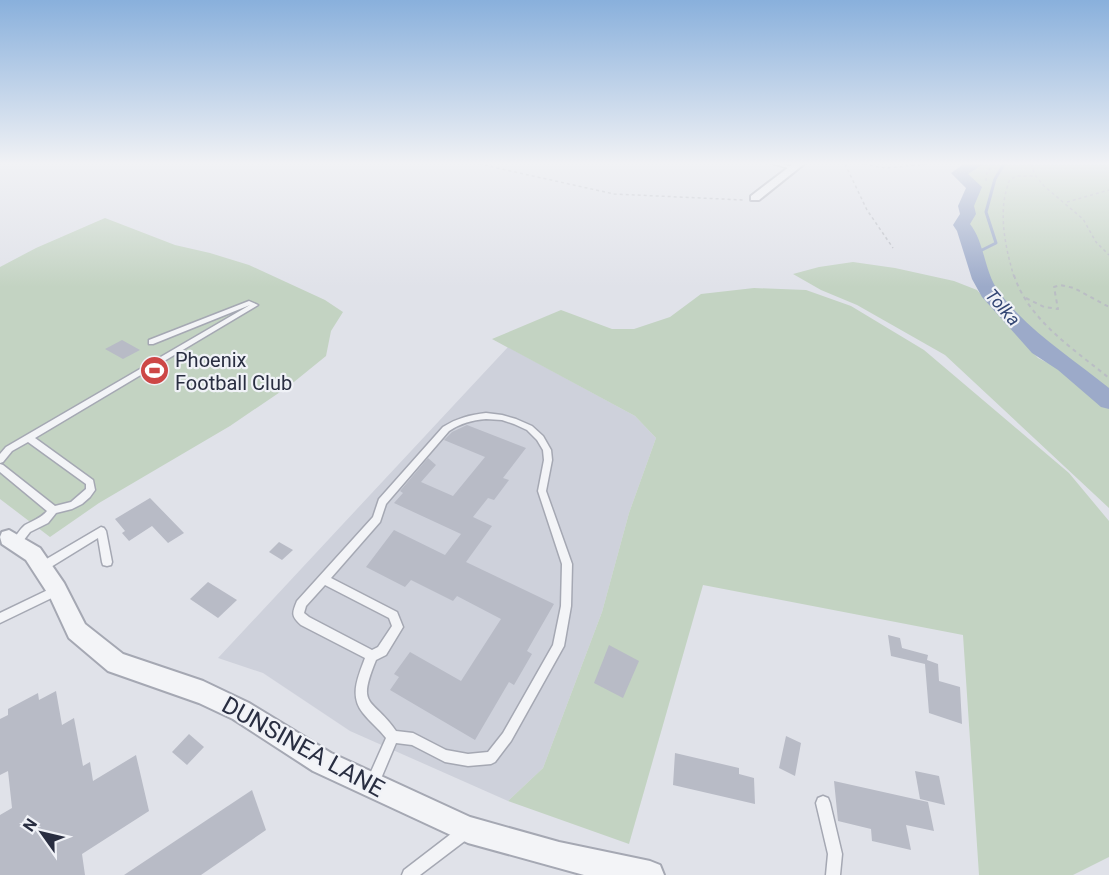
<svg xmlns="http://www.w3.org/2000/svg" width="1109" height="875" viewBox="0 0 1109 875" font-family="Roboto,sans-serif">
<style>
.built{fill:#ced1db}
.green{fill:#c3d3c2}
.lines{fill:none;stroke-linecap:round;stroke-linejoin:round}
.stream{stroke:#9caac9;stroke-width:3}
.river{fill:#9caac9;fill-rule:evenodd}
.building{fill:#b8bbc6}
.lane-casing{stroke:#a5a8b3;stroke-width:3}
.street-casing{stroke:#a5a8b3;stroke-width:4}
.path-far1{stroke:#babdc4;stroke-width:1.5;stroke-dasharray:3 3;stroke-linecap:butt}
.path{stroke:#babdc4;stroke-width:2;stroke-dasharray:4 4;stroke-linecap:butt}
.lane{fill:#f3f4f7;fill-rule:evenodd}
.street{fill:#f3f4f7;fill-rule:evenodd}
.labels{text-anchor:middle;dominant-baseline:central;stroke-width:4.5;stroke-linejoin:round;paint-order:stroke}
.far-water-label{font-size:18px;font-style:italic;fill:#334674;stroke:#f0f2f7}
.poi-label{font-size:20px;fill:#292e41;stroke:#f0f2f7;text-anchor:start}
.near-street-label{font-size:24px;fill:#292e41;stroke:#f0f2f7}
</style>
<rect width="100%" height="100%" fill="#e0e2e9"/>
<!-- built -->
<polygon class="built" points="508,347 635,416 656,438 629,513 602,612 543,768 508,801 350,731 263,673 218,658"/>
<!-- green -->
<g class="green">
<polygon points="976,165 1109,165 1109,401 1066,365 1040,348 1024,333 989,293 982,279 965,229 961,225 968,214 966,206 974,187 958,173"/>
<polygon points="105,218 175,245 210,253 249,265 325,300 343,312 331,331 326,356 289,386 230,426 99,503 50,537 0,499 0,267 36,248"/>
<polygon points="853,262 895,268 954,281 977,290 1038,358 1064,371 1091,393 1109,403 1109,508 945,355 857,305 821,290 793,274 819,267"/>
<polygon points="754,288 806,290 851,306 924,350 1069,473 1109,521 1109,857 1073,875 979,875 963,635 703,585 629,844 508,801 543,768 602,612 629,513 656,438 635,416 492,339 561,310 612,329 634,329 670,317 701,294"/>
</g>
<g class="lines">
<!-- stream -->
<polyline class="stream" points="974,254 996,243 986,212 995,179 1004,164"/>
<!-- river -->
<path class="river" d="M964,164H983L968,174L982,187L974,206L976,214L970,224C985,243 984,272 999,292C1029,332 1071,357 1109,388V409L1101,407L1058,370L1032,353L982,297L972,279L957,231L953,225L960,214L958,206L966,188L951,173Z"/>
</g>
<!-- building -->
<g class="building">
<polygon points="122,340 140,350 123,359 105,349"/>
<polygon points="467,425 526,448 503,478 509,480 494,500 488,498 473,517 492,526 466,562 554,604 527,651 532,654 514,685 509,682 475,740 390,690 399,677 394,674 410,652 461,681 501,619 457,596 453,601 411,580 405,587 366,567 394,530 445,555 461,534 394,503 403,493 400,491 428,458 436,465 421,482 453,496 485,457 444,440 452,432"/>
<polygon points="150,498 184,533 168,543 152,526 129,541 122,533 125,531 115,519"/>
<polygon points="279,542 293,550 282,560 269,552"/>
<polygon points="208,582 237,600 218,618 190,599"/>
<polygon points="888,635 900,638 902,648 928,655 927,660 938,664 939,681 960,687 962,724 929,713 925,664 891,656"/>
<polygon points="609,645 639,661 623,698 594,683"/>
<polygon points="56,691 62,725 74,718 83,766 90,762 93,781 136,755 149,811 82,854 85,875 0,875 0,815 12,808 8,771 0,775 0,719 8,715 8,709 38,693 39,700"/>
<polygon points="189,734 204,747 187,765 172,752"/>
<polygon points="786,736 801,743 795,776 779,768"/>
<polygon points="675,753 739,768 739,774 754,778 755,804 673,785"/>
<polygon points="915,771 939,776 945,805 920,799"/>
<polygon points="834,781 928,802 934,831 906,825 911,850 872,841 871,829 838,821"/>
<polygon points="252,790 266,830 201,875 124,875"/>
</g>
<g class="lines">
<defs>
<g id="lane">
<polygon points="774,164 783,164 797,169 795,170"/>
<path d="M249,301L258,305L35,438L93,480L95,490L90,497L82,504L72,509L56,513L48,523L30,532L20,545L17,546L14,545L12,542C16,536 20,529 25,525C34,520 41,518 47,511L0,472V464L3,465L55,506L71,502L86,489V484L28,442L12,451L3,462L0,463V454L6,447L250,305L153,344H149V340Z"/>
<path d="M486,413L502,415L516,419L532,426L543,436L551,450L552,460L546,491L572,564L571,606L564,646L511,741L495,762L491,764L468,766L445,762L412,745L396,743L377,788L372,789L367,788L366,783L386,738C379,729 370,722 363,713C349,696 358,677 365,658L301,625C291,616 292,613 297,601L373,517L379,499L443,427C457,418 470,415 486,413ZM486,419L502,420L514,424L527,430L537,440L543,450L544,460L538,491L562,564L561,606L553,645L503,733L488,752L468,754L446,750L413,733L396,731C372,696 356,709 376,660L386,655L403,627L397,612L331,578L380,522L386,504L449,431C461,423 472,420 486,419ZM325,585L389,618L392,626L378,647L372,650L309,617L304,613L306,606Z"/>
<polygon points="101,527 104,528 106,531 112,562 111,565 107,566 103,565 102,562 98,538 46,570 42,571 38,570 37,567 38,564"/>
<polygon points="56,586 60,588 61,591 60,594 0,623 0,613"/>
<polygon points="823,796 828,798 830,803 842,854 840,875 826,875 828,854 816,803 818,798"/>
<polygon points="465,825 470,827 472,832 470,837 420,875 402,875 404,870 460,827"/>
</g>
<g id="street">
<polygon points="793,164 804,164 759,200 751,200 751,196"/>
<polygon points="9,530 40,548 64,583 85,624 123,654 203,681 249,703 331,753 470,817 559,842 650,861 660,865 664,875 584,875 468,843 313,771 233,719 199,703 108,671 69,638 50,597 26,560 2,544 0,537 2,532"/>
</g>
</defs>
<!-- lane casing -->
<use href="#lane" class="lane-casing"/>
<!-- street casing -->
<use href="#street" class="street-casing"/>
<!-- path-far1 -->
<g class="path-far1">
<polyline points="479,164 614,194 744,200"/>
<polyline points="845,164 867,210 893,248"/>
<polyline points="864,164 886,168 928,164"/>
<polyline points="1031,164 1035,175 1044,186 1083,219 1096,242 1109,255"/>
<polyline points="986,181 987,172 994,164"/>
<polyline points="1067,202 1109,190"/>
<path d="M1014,277C1005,246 997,210 1010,179L1018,176H1036"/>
</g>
<!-- path -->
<g class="path">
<path d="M1014,275C1028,320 1075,350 1109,378"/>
<polyline points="1026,298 1044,307 1058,309 1054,287 1060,285 1074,288 1109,307"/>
</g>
<!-- lane -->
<use href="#lane" class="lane"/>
<!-- street -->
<use href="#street" class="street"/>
</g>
<!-- sky -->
<linearGradient id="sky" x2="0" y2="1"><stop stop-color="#89b0dc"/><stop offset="0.57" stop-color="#f1f2f5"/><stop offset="1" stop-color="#f1f2f5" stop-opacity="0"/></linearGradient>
<rect width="1109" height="287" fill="url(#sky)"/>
<!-- icons -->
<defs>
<symbol id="stadium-disc" viewBox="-11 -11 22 22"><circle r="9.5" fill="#cd4746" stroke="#f0f2f7"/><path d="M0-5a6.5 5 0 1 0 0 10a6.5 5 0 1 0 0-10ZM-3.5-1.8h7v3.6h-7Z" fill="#fff"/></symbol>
</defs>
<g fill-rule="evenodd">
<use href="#stadium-disc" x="138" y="354" width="33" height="33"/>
</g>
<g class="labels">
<!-- far-water labels -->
<g class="far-water-label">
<text transform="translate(1003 307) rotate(49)">Tolka</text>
</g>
<!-- poi labels -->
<g class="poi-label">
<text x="175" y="360">Phoenix<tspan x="175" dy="23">Football Club</tspan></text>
</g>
<!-- near-street labels -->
<g class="near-street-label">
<text transform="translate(303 747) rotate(29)">DUNSINEA LANE</text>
</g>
</g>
<!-- north arrow -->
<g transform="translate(42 833) rotate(304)" stroke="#f0f2f7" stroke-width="4.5" paint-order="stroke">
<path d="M0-4.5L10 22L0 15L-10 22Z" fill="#292e41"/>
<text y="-9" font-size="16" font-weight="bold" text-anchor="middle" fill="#292e41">N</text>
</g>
</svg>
